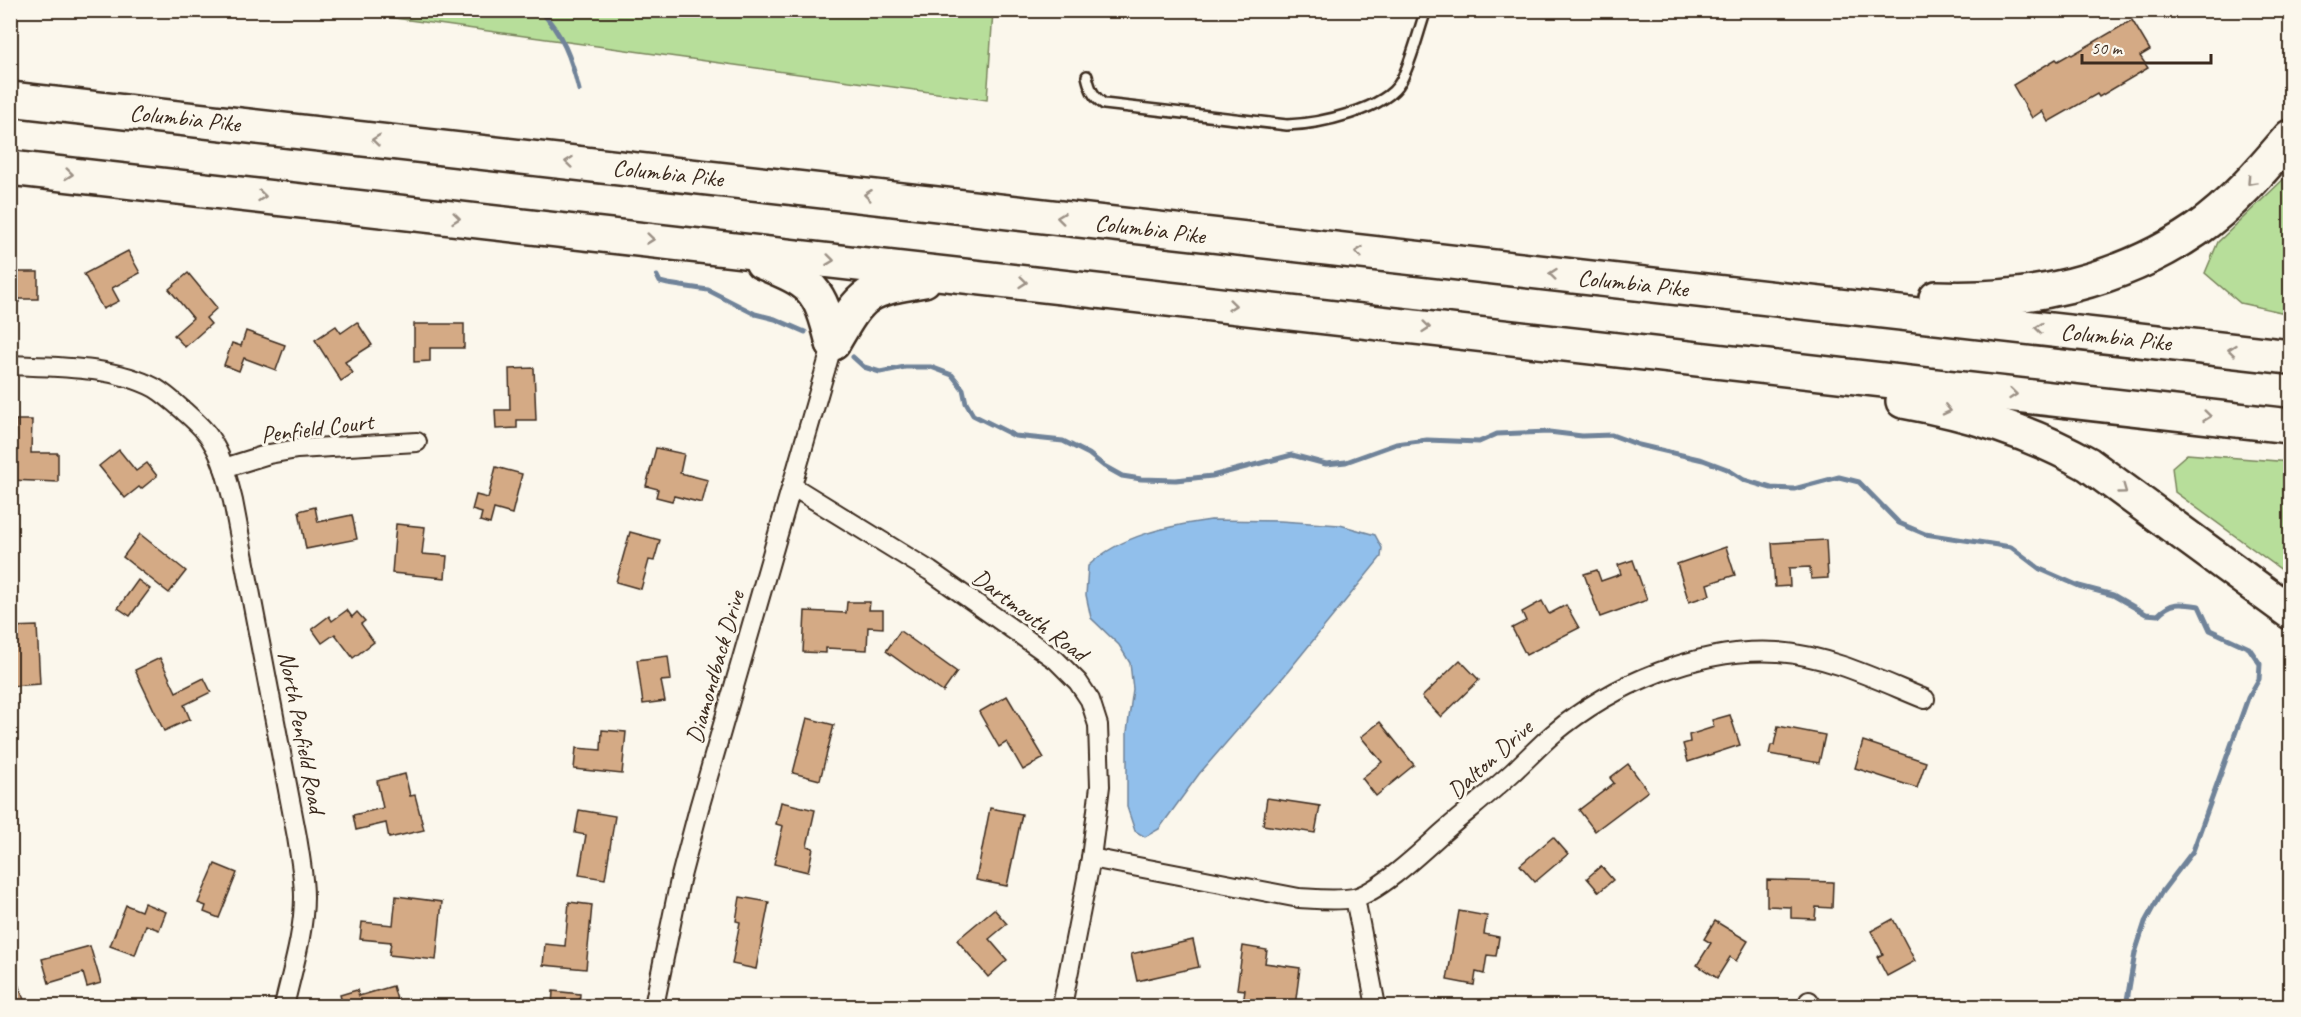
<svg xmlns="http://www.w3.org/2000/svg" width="2301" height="1017" viewBox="0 0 2301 1017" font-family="Caveat,sans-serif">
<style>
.green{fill:#b7de9a;stroke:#79845c;stroke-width:1.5}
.water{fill:#91bfeb;stroke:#6f8399;stroke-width:1.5}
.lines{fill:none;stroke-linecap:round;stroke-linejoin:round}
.stream{stroke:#6f8399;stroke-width:5}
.building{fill:#d4aa85;stroke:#3b2a1e;stroke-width:1.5}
.service-casing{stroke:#3b2a1e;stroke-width:14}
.minor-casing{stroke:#3b2a1e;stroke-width:22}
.motorway-casing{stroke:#3b2a1e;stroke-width:38}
.path{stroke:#3b2a1e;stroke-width:3;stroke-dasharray:1.5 4.5;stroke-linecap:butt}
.service{stroke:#fbf7ec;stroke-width:9}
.minor{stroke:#fbf7ec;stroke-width:18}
.motorway{stroke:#fbf7ec;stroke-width:33}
.oneway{stroke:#9b9085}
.labels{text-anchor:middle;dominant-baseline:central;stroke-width:6;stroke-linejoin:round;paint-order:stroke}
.street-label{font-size:24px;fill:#3b2a1e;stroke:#fbf7ec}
</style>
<rect width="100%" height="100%" fill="#fbf7ec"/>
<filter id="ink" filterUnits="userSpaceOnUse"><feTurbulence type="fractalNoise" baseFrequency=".0167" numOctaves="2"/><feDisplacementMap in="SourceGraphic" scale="12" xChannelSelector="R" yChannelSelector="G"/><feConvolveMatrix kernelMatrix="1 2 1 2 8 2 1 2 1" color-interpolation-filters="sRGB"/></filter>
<g filter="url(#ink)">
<!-- green -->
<g class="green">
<polygon points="344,11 993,11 987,100"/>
<polygon points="2290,173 2290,314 2240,303 2205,273 2218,242"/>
<polygon points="2187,454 2290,462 2290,576 2175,492 2172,467"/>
</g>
<!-- water -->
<path class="water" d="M1211,520L1280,521L1340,525L1375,535L1382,548L1381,557L1285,675L1199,774L1159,829L1145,837L1135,831L1127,807V732L1133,689L1130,663L1119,645L1091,618L1086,595L1088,566C1121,535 1168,526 1211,520Z"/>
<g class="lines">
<!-- stream -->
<g class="stream">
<path d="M540,10C563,35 571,57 579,90"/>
<polyline points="657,276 660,282 668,284 708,290 755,314 775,319 805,332"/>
<path d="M853,357L864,367L880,372L905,367H931L952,375L963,389L966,403L973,415L1015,436L1063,441L1089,454L1104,466L1122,476L1141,479L1176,480L1212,476L1292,455L1326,464L1346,462L1396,444L1427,440L1479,442L1497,434L1549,432L1582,436L1612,435L1639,445L1703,460L1727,469L1744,480L1771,488L1794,489L1839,477L1859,482L1899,523L1925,534L2011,547L2040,569L2079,586L2113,595L2146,614L2158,615C2171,601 2181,603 2199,606L2210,630L2249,648L2260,664L2259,679L2248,698L2193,851L2161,893L2145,922L2135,953L2126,1006"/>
</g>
</g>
<!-- building -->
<g class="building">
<polygon points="2132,20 2150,50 2140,56 2148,68 2099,97 2097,94 2048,122 2042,111 2032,118 2013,85 2056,59 2058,61 2070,54 2072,55"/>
<polygon points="128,251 140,273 112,288 119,301 103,309 84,274"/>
<polygon points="10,272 38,272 38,299 19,299 19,302 10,302"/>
<polygon points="188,273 217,308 206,318 211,324 185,347 174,335 193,318 169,289"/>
<polygon points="357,322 372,345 345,362 353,373 341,381 315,340 336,326 341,333"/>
<polygon points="414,324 464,324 464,348 430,348 430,361 414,362"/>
<polygon points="246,331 285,345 276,370 244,358 239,371 224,365 232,343 241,346"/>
<polygon points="534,368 536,420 517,420 517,428 496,429 495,410 510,410 509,369"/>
<polygon points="16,420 32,420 31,453 58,453 58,482 10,480 10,449 15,450"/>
<polygon points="656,448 684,454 680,473 708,480 702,503 674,496 672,501 656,497 658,489 646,486"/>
<polygon points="119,450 136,471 147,463 157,476 141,489 139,487 125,498 99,466"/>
<polygon points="496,467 522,474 512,514 494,509 490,524 480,521 482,513 472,510 476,495 488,498"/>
<polygon points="315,507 318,522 352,515 357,539 306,549 299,511"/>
<polygon points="396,524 425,527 422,554 447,556 445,578 392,573"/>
<polygon points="630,532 660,540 654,561 649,560 641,589 616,582"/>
<polygon points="140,534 186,571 169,593 123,557"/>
<polygon points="1826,540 1828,578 1811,579 1810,567 1789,568 1790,586 1775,587 1772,543"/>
<polygon points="1726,547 1735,575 1707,584 1710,595 1689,602 1677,564"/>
<polygon points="1633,560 1647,600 1600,617 1584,574 1597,570 1601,581 1621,574 1618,565"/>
<polygon points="138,580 150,589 130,616 118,608"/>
<polygon points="1542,601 1549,614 1566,605 1579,628 1526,655 1512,628 1526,621 1522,612"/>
<polygon points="847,602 870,602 869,610 883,610 883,628 868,627 867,650 826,648 826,653 803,652 805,611 846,613"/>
<polygon points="347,610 352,617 357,612 365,621 361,624 374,642 353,658 335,634 322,643 312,629 329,616 332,621"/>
<polygon points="37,626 40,684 10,686 10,627"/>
<polygon points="900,631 957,672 943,692 886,651"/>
<polygon points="668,656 671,680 661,681 665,701 643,704 637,660"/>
<polygon points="160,658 176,692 204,678 211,692 184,705 190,719 164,731 135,670"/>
<polygon points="1460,660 1479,680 1441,717 1422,697"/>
<polygon points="1007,696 1044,758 1023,770 1007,742 999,747 979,712"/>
<polygon points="1730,715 1740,745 1688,762 1683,744 1690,742 1689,735 1714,727 1712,720"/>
<polygon points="807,718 834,725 820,780 793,773"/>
<polygon points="1380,722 1414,765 1376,796 1362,778 1382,762 1361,737"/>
<polygon points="1778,726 1825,735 1819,763 1769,754 1771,745 1774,745"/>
<polygon points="602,730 626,732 622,774 574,769 576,748 601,750"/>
<polygon points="1863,741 1926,762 1917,788 1855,768"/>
<polygon points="1628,764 1648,791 1595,831 1579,810 1614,783 1610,778"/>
<polygon points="405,774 410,796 415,795 424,830 389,838 386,823 356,830 353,815 383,808 377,781"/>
<polygon points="1267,798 1320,806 1315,833 1263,825"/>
<polygon points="781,802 815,810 807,846 813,848 808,872 774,864 783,826 776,824"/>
<polygon points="990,808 1022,814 1007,886 976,880"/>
<polygon points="579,810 615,816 605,879 579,875 586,835 575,833"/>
<polygon points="1553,837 1568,854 1535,882 1520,865"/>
<polygon points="215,864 237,873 219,918 204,912 206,906 198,903"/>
<polygon points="1601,866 1613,880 1599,892 1587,878"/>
<polygon points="1767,880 1833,882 1832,908 1816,907 1815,919 1791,918 1791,907 1767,906"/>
<polygon points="396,896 442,902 436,960 389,955 391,942 360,939 362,922 393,925"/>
<polygon points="740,897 769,902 756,969 732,964 740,922 736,921"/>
<polygon points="569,902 592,905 586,969 543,965 545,944 565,946"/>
<polygon points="144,903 166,912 159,930 146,925 135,955 110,946 126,905 141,911"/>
<polygon points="994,909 1007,924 989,939 1007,960 988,977 957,940"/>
<polygon points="1459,911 1487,916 1484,934 1499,937 1496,956 1487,955 1484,974 1476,972 1474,985 1447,980"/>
<polygon points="1893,919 1915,961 1887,976 1877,957 1883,954 1871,931"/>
<polygon points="1715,921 1748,941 1736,961 1730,957 1717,978 1697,965 1711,943 1704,939"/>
<polygon points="1193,940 1199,967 1137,981 1131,954"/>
<polygon points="90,946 101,983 87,987 83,973 49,983 42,959"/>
<polygon points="1243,946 1267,950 1265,963 1300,968 1295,1006 1243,1005 1245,990 1237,989"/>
<polygon points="10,984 11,986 18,984 26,1005 10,1006"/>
<polygon points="393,986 398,1003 388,1006 343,1006 340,995 357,990 359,996"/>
<polygon points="553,991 580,994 579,1006 552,1006"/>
</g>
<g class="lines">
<defs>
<path id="service" d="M1087,76C1090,89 1093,97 1104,104L1287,125C1318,124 1386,110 1401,81C1412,60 1418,33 1426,10"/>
<g id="minor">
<path d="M10,365C57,367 113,366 155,388C165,394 175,403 184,411C195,421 207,431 214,445C224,462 228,482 233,501L297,837C300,857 304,877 304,897C304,934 292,971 284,1006"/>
<polyline points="224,468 269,454 297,449 417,442"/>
<polyline points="792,486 930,571 1056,660 1078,682 1090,700 1098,725 1100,786 1091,858 1062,1006"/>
<path d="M1091,858L1299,898C1317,899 1336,901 1354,898C1379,892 1421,852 1441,834C1465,813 1490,793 1513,772C1527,759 1539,746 1553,734C1612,684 1700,647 1778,652C1830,656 1878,680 1925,699"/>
<polyline points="1355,898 1376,1006"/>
<polyline points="1809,1001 1812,1006"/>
<polyline points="654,1006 680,880 699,808 833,343"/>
</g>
<g id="motorway">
<polyline points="10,99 2290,357"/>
<polyline points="10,168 2290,426"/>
<path d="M762,262C813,283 819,287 833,343"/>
<path d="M1936,298C2027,302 2120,282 2196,230C2232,205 2262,170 2290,137"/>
<path d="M833,343C863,291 866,290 924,280"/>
<path d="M1903,401C1969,413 2029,431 2088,464L2290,612"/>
</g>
</defs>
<!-- service casing -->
<use href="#service" class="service-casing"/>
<!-- minor casing -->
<use href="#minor" class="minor-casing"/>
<!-- motorway casing -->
<use href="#motorway" class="motorway-casing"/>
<!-- path -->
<polyline class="path" points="1148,13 1151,10"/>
<!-- service -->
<use href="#service" class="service"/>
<!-- minor -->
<use href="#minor" class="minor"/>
<!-- motorway -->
<use href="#motorway" class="motorway"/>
</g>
<!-- one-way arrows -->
<defs><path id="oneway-chevron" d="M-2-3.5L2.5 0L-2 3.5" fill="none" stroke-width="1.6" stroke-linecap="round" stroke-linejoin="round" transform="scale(1.5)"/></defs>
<g class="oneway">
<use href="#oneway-chevron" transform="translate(376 140) rotate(-174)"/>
<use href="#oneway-chevron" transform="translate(569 162) rotate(-174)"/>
<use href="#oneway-chevron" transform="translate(69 174) rotate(6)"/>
<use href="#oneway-chevron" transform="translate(2251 181) rotate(133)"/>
<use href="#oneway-chevron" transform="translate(868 195) rotate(-173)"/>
<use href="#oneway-chevron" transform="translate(262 196) rotate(6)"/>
<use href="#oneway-chevron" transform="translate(456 218) rotate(6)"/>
<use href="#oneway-chevron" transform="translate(1061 218) rotate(-173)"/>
<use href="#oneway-chevron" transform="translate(650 239) rotate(6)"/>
<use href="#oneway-chevron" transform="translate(1359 252) rotate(-174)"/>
<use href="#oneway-chevron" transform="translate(830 260) rotate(7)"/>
<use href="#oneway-chevron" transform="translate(1553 274) rotate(-174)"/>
<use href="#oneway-chevron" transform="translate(1023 282) rotate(6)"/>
<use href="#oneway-chevron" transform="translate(1232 305) rotate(6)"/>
<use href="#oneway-chevron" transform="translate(1426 327) rotate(6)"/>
<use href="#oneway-chevron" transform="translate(2039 328) rotate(-174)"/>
<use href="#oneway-chevron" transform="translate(2232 350) rotate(-174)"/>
<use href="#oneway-chevron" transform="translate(2013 394) rotate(6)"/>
<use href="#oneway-chevron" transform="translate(1947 410) rotate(13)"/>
<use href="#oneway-chevron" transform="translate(2207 416) rotate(6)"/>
<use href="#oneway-chevron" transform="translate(2123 490) rotate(36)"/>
</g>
</g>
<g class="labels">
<!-- street labels -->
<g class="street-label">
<text transform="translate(185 118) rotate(6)">Columbia Pike</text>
<text transform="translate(668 173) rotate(6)">Columbia Pike</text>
<text transform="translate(1150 229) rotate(7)">Columbia Pike</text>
<text transform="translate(1633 283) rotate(6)">Columbia Pike</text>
<text transform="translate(2116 337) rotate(6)">Columbia Pike</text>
<text transform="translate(317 428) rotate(-7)">Penfield Court</text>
<text transform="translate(1030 615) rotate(37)">Dartmouth Road</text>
<text transform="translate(715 667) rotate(-74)">Diamondback Drive</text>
<text transform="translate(302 732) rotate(79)">North Penfield Road</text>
<text transform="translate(1490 759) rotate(-42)">Dalton Drive</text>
</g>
</g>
<!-- margin -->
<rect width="2301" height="1017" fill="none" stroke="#fbf7ec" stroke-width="36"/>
<rect x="18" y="18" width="2265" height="981" fill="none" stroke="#3b2a1e" stroke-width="2" filter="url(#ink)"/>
<!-- scale -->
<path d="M2082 54v9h129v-9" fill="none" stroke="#3b2a1e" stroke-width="3"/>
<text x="2091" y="54" font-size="18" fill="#3b2a1e" stroke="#fbf7ec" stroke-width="4.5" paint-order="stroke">50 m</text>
</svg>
